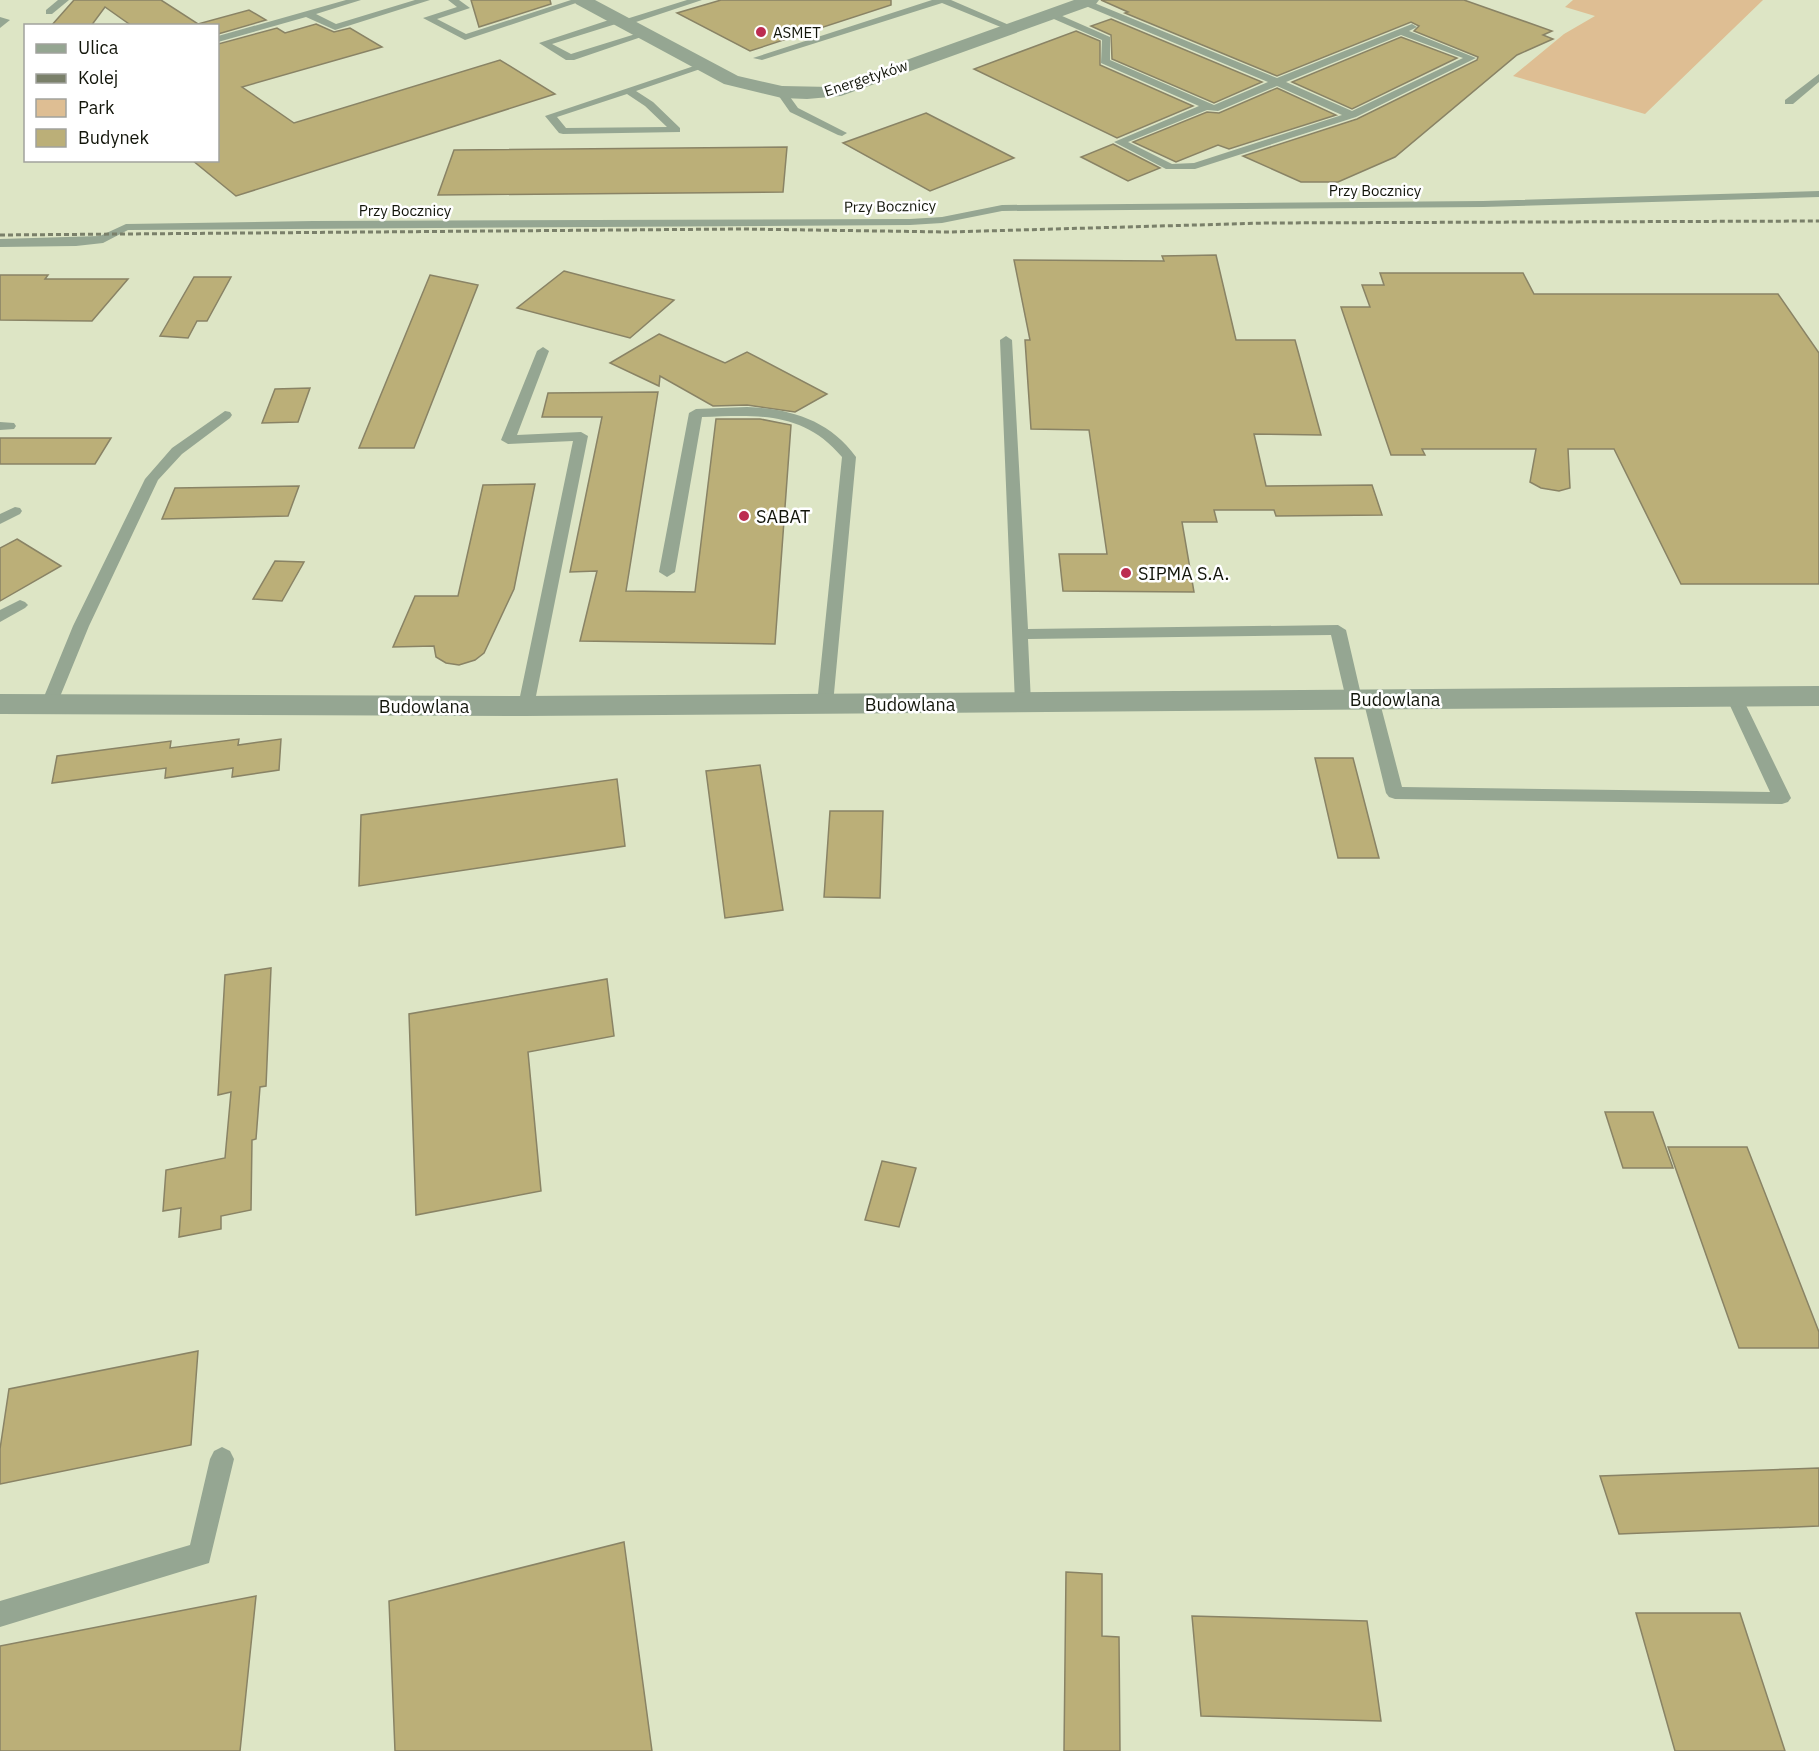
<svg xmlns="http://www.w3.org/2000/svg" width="1819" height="1751" viewBox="0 0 1819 1751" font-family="'IBM Plex Sans',sans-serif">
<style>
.green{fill:#debe93}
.building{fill:#bbaf78;stroke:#898365;stroke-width:1.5}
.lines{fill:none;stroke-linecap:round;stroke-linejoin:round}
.service{fill:#95a692;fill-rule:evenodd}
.minor{fill:#95a692;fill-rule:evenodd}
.rail{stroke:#7a806a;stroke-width:3;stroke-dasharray:5 3;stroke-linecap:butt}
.poi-dot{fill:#bc2c51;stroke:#fff;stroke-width:2}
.labels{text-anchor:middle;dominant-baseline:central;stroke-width:5;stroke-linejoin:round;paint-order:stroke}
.far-poi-label{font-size:15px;fill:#13160b;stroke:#fff;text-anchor:start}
.far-street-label{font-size:15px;fill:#13160b;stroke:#fff}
.poi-label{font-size:18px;fill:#13160b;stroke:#fff;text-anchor:start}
.street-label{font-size:18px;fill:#13160b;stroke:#fff}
</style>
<rect width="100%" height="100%" fill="#dde5c5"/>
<!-- green -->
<polygon class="green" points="1573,0 1763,0 1645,114 1513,76 1564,34 1595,16 1565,7"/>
<!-- building -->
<g class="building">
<polygon points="74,0 161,0 198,24 249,10 266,20 218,34 218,26 132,26 105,7 91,26 51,26"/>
<polygon points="471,0 550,0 551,4 479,27"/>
<polygon points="721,0 891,0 891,5 750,51 677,13"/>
<polygon points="1101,0 1464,0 1552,31 1543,35 1553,39 1517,55 1395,157 1338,182 1301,182 1243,156 1357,119 1477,60 1478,57 1414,31 1419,26 1411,22 1277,76 1125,13 1128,12"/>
<polygon points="1111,19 1262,82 1214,103 1112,59 1111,35 1091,26"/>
<polygon points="316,24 334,32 350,28 382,47 242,87 294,123 500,60 555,94 236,196 192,160 218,160 218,44 277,28 285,33"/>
<polygon points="1076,31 1100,41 1100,65 1193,106 1117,138 974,69"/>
<polygon points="1401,37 1457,58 1352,109 1292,82"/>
<polygon points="1277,88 1336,115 1229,149 1218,145 1176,162 1133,142 1207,112 1219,113"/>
<polygon points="926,113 1014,158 930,191 843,143"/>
<polygon points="1113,144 1160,168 1128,181 1081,157"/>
<polygon points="787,147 783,192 438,195 454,150"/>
<polygon points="1216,255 1236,340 1295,340 1321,435 1254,434 1266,486 1372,485 1382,515 1276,516 1274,510 1214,510 1217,522 1182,522 1194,592 1063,591 1059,554 1107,554 1089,430 1031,429 1025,340 1030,340 1014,260 1164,261 1162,256"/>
<polygon points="564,271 674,300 630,338 517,308"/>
<polygon points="1380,273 1523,273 1534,294 1778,294 1819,353 1819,584 1681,584 1614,449 1568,449 1570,488 1559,491 1541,488 1530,482 1536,449 1422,449 1425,455 1391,455 1341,307 1370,307 1362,285 1384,285"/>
<polygon points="0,275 48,275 45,279 128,279 92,321 0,320"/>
<polygon points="430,275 478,285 414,448 359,448"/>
<polygon points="194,277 231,277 207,321 197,321 188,338 160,336"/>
<polygon points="659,334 725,363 747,352 827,394 795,412 747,405 713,406 660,376 659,386 610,363"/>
<polygon points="310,388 298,422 262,423 275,389"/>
<polygon points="658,392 626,591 695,592 716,419 760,419 791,425 775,644 580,641 597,571 570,572 602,417 542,417 548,393"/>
<polygon points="0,438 111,438 95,464 0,464"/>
<polygon points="535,484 514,589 484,653 475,660 459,665 446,663 436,657 434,646 393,647 415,596 458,596 483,485"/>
<polygon points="299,486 288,516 162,519 175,488"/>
<polygon points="17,539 61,566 0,601 0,548"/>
<polygon points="275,561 304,562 282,601 253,599"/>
<polygon points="239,739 238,745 281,739 279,770 232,777 233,768 165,778 166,768 52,783 57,756 171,741 170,748"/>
<polygon points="1315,758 1353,758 1379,858 1338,858"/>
<polygon points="760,765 783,910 725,918 706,771"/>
<polygon points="617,779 625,846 359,886 361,815"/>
<polygon points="830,811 883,811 880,898 824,897"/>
<polygon points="271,968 266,1086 260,1087 256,1139 252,1140 251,1210 221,1216 221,1229 179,1237 181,1208 163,1211 166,1170 225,1158 231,1092 218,1095 225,975"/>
<polygon points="607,979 614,1036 528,1052 541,1191 416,1215 409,1014"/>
<polygon points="1605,1112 1653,1112 1673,1168 1623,1168"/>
<polygon points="1668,1147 1747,1147 1819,1332 1819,1348 1739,1348"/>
<polygon points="882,1161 916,1168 899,1227 865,1220"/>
<polygon points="198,1351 191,1445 0,1484 0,1449 9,1389"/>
<polygon points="1819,1468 1819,1526 1619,1534 1600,1476"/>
<polygon points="624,1542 652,1751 395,1751 389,1601"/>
<polygon points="1066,1572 1102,1574 1102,1636 1119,1637 1120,1751 1064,1751"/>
<polygon points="256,1596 240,1751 0,1751 0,1646"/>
<polygon points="1636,1613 1740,1613 1785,1751 1675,1751"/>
<polygon points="1192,1616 1367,1621 1381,1721 1201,1716"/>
</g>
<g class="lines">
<!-- service -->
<g class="service">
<polygon points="58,0 69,0 52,14 46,14 46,10"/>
<polygon points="346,0 361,0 316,14 336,24 415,0 430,0 335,30 306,17 218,42 218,36"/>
<polygon points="448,0 459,0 470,8 437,19 466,34 571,0 585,0 465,40 423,18 457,7"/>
<polygon points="687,0 702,0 627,25 621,25 619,23 552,44 571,54 642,32 650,34 574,60 566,60 539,43 615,18 621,18 623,20"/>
<polygon points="932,0 951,0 1016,28 1008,30 942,3 762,60 753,58"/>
<path d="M1081,0H1087L1277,78L1412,24L1417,27L1409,31L1476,58L1356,117L1195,169H1166L1114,142L1199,106L1101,63L1102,40L1047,16V12H1053L1110,37V60L1214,105L1268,82L1081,4ZM1401,35L1463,58L1352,111L1286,82ZM1277,86L1342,115L1194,163L1172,164L1128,142L1207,110L1218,111Z"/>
<polygon points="0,17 10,20 0,28"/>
<path d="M700,64L709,66L636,91L653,102L680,128V132L563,134L559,133L545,116ZM627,94L645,106L667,127L566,128L557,117Z"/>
<polygon points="1819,74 1819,82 1793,104 1785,104 1785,100"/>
<polygon points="781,89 785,90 798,108 847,133 842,136 838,135 790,112 776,92"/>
<polygon points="1819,191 1819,197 1483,207 1002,211 942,223 910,225 128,230 103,243 76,246 0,247 0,239 100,236 126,224 313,221 910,219 942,217 1002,205 1483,201"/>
<polygon points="1006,336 1012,340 1028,629 1338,625 1346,630 1362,699 1360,703 1348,703 1346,699 1331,635 1028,639 1031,703 1029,707 1017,707 1015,703 1000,340"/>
<polygon points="543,347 549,351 517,435 581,432 588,436 534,706 532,710 520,710 518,706 573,441 508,444 501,440 537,351"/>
<path d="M747,407C791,409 829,420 856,457L833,704L831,708H819L817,704L842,457C803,411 758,415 702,417L675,572L667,577L659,572L689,413L696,409Z"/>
<polygon points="225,411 230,412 232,415 230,418 182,454 158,480 89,626 57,704 55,708 43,708 41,704 73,626 145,479 172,448"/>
<polygon points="0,422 14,423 16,426 14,429 0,430"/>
<polygon points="15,507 20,508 22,511 20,514 0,524 0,514"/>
<polygon points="20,600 25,602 28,605 25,608 0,622 0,610"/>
<polygon points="1734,692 1740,693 1742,697 1791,798 1788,802 1782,804 1395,799 1389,797 1386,793 1363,699 1365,695 1377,695 1379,699 1402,787 1770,792 1726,697 1728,693"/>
<polygon points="222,1447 230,1451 234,1459 209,1563 0,1627 0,1601 190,1545 210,1459 214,1451"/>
</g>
<!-- minor -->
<g class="minor">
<polygon points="573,0 595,0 738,76 782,86 831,87 1074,0 1099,0 1096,4 841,96 807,99 782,98 724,84 576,4"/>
<polygon points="1819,686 1819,706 526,716 0,714 0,694 526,696"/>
</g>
<!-- rail -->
<polyline class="rail" points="0,235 741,229 949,232 1266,223 1819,221"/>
</g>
<!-- markers -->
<g class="poi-dot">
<circle cx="761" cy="32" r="6"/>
<circle cx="744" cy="516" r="6"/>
<circle cx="1126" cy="573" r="6"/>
</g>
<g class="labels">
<!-- far-poi labels -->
<g class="far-poi-label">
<text x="773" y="32">ASMET</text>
</g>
<!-- far-street labels -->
<g class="far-street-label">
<text transform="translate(866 78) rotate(-18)">Energetyków</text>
<text x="1375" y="190">Przy Bocznicy</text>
<text transform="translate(890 206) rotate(-1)">Przy Bocznicy</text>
<text x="405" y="210">Przy Bocznicy</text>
</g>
<!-- poi labels -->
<g class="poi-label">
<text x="756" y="516">SABAT</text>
<text x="1138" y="573">SIPMA S.A.</text>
</g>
<!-- street labels -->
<g class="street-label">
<text x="1395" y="699">Budowlana</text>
<text x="910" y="704">Budowlana</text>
<text x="424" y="706">Budowlana</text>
</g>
</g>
<!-- legend -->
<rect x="24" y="24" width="195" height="138" fill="#ffffff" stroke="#a1a29d" stroke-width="1.5"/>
<rect x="36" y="44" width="30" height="9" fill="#95a692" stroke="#a1a29d" stroke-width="1.5"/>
<text x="78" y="54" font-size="18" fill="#13160b">Ulica</text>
<rect x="36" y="74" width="30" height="9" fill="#7a806a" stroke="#a1a29d" stroke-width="1.5"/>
<text x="78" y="84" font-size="18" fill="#13160b">Kolej</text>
<rect x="36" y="99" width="30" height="18" fill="#debe93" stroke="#a1a29d" stroke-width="1.5"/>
<text x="78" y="114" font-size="18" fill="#13160b">Park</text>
<rect x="36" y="129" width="30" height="18" fill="#bbaf78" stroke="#a1a29d" stroke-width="1.5"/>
<text x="78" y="144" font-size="18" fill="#13160b">Budynek</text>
</svg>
